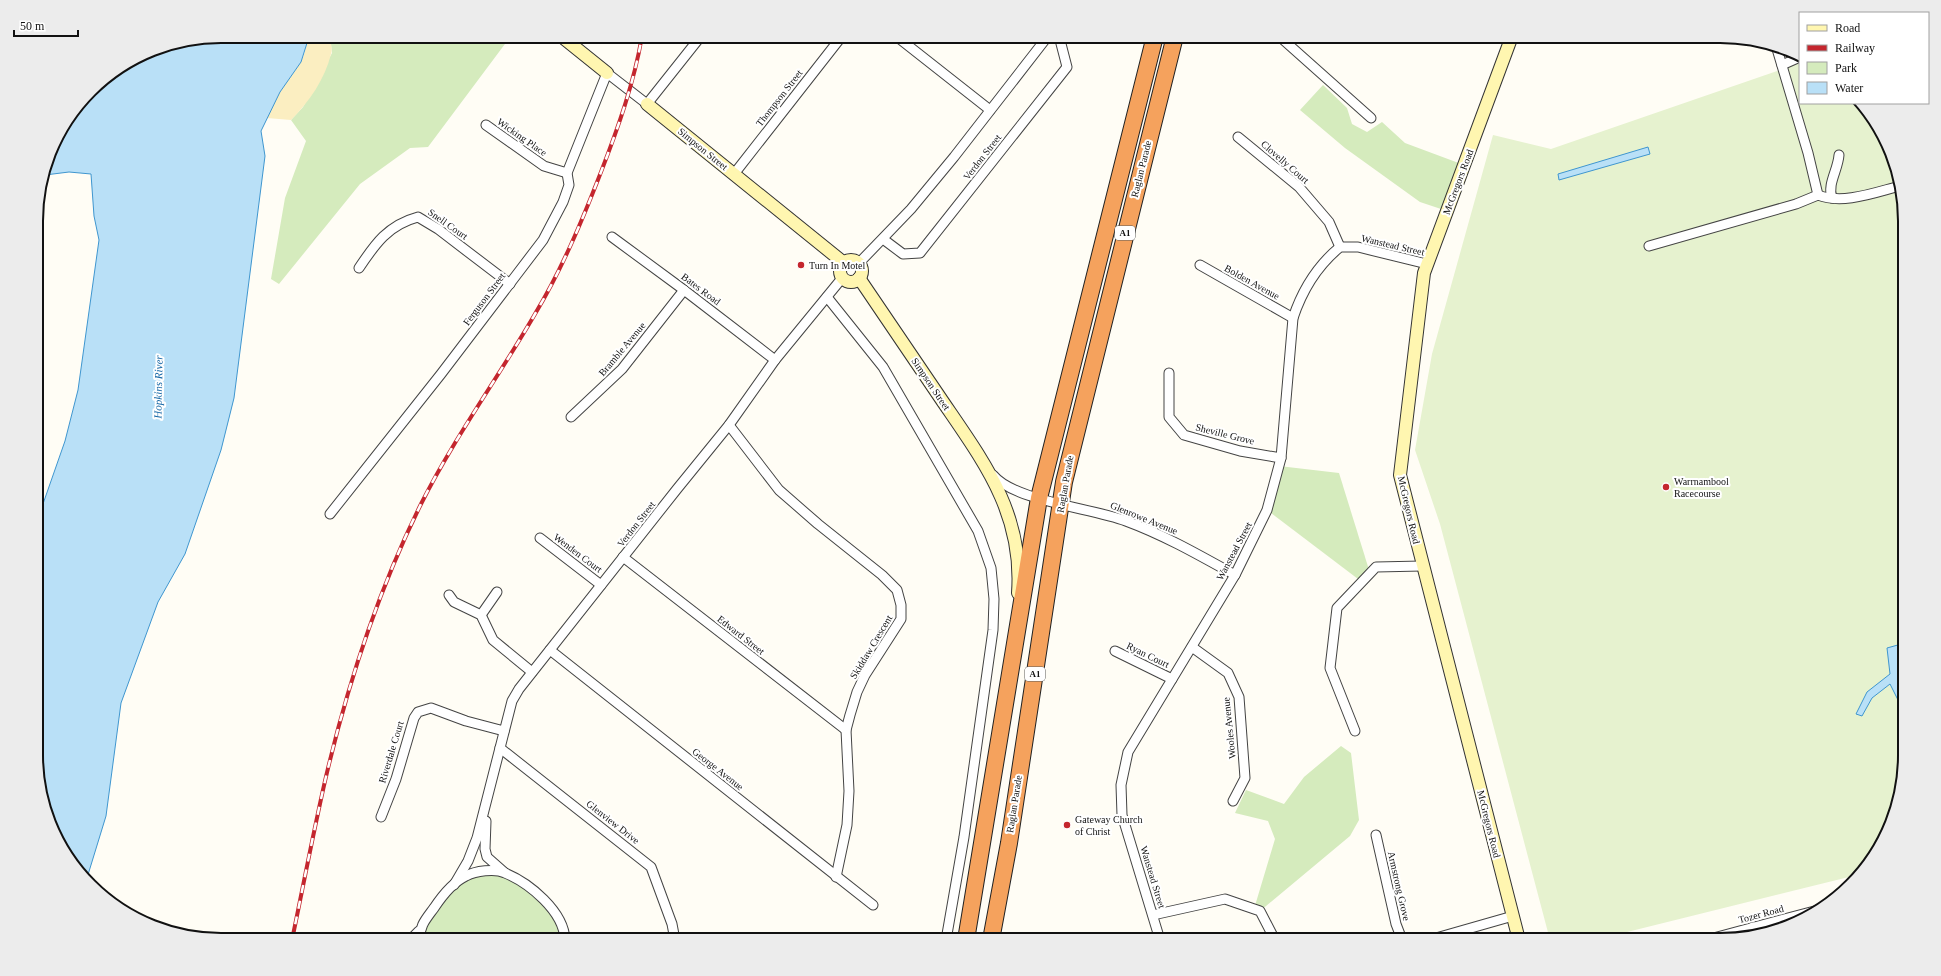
<svg xmlns="http://www.w3.org/2000/svg" width="1941" height="976" viewBox="0 0 1941 976" font-family="'Times New Roman',serif">
<style>
.green{fill:#d5ebbd}
.sand{fill:#fbeec1}
.pitch{fill:#e6f2cf}
.water{fill:#b9e0f7;stroke:#3f96cf}
.lines{fill:none;stroke-linecap:round;stroke-linejoin:round}
.street-casing{stroke:#444;stroke-width:11}
.secondary-casing{stroke:#333;stroke-width:14}
.highway-casing{stroke:#222;stroke-width:18}
.street{stroke:#fff;stroke-width:9}
.secondary{stroke:#fff6b0;stroke-width:12}
.highway{stroke:#f5a25d;stroke-width:16}
.rail-casing{stroke:#c4262e;stroke-width:4}
.rail{stroke:#fff;stroke-width:2.5;stroke-dasharray:8;stroke-linecap:butt}
.poi-dot{fill:#c4262e;stroke:#fff;stroke-width:1.5}
.labels{text-anchor:middle;dominant-baseline:central;stroke-width:4;stroke-linejoin:round;paint-order:stroke}
.shield{fill:#fff;stroke:#585858;stroke-width:1}
.shield-label{font-size:9px;font-weight:bold;fill:#111}
.street-label{font-size:10px;fill:#111;stroke:#fff}
.poi-label{font-size:10px;fill:#111;stroke:#fff;text-anchor:start}
.water-label{font-size:11px;font-style:italic;fill:#1768a6;stroke:#fff}
.rim{fill:none;stroke:#111;stroke-width:2}
</style>
<rect width="100%" height="100%" fill="#fffdf5"/>
<!-- green -->
<g class="green">
<polygon points="330,36 511,36 428,147 410,148 360,184 279,284 271,279 285,198 306,141 291,120 303,107 332,53"/>
<polygon points="1323,85 1347,108 1352,124 1367,132 1382,122 1405,143 1464,165 1447,211 1420,202 1345,148 1300,110"/>
<polygon points="1279,466 1339,473 1370,573 1362,582 1267,510"/>
<polygon points="1341,746 1351,753 1359,820 1350,836 1260,911 1254,909 1275,839 1268,821 1235,813 1246,790 1284,804 1304,777"/>
<polygon points="496,871 543,897 565,940 420,940 428,916 466,876"/>
</g>
<!-- sand -->
<path class="sand" d="M306,36H330C330,42 333,49 331,54C325,79 309,102 291,120L267,118C271,109 275,100 280,92C291,74 309,60 306,36Z"/>
<!-- pitch -->
<path class="pitch" d="M1800,63V103H1860C1885,123 1896,167 1903,197L1905,755L1886,837L1861,874L1595,940H1550L1440,524L1415,450L1432,354L1493,135L1551,149Z"/>
<!-- water -->
<g class="water">
<polygon points="221,36 306,36 307,43 301,62 280,92 261,131 265,156 234,398 221,450 185,554 158,602 121,703 106,816 87,878 74,867 50,826 38,779 37,521 65,441 78,390 99,240 94,216 91,174 69,172 45,175 55,139 99,82 150,50"/>
<polygon points="1648,147 1650,154 1559,180 1558,174"/>
<polygon points="1905,643 1905,700 1899,702 1890,684 1872,698 1862,716 1856,714 1867,692 1890,674 1887,648"/>
</g>
<g class="lines">
<defs>
<g id="street">
<polyline points="896,36 990,110"/>
<polyline points="1279,36 1371,118"/>
<polyline points="1777,49 1808,153 1818,195"/>
<polyline points="1782,65 1800,57"/>
<polyline points="486,125 544,166 567,173"/>
<polyline points="1238,137 1299,187 1329,222 1340,247"/>
<polyline points="734,174 842,36"/>
<path d="M1832,198C1827,184 1838,170 1839,155"/>
<polyline points="612,237 684,290 775,360"/>
<polyline points="883,239 903,254 920,253 1067,67 1059,36"/>
<path d="M1649,246L1796,204L1818,195C1843,205 1876,192 1900,186"/>
<polyline points="859,263 911,209 954,157 1048,36"/>
<polyline points="1200,265 1293,318"/>
<path d="M359,268C375,244 388,225 418,217L438,229L510,284"/>
<polyline points="827,297 883,367 978,531 991,568 994,599 993,630 964,837 946,940"/>
<polyline points="1169,373 1169,417 1184,435 1240,451 1281,458"/>
<polyline points="571,417 622,369 684,290"/>
<polyline points="729,425 779,490 818,524 882,575 897,590 901,605 901,619 865,675 857,692 850,715 846,730 849,791 847,825 836,877"/>
<path d="M993,475C1014,501 1092,508 1126,521C1164,535 1199,555 1235,575"/>
<polyline points="330,514 441,374 543,240 563,202 569,185 567,173 607,73 647,104 701,36"/>
<polyline points="540,538 601,585"/>
<polyline points="623,557 846,730"/>
<polyline points="449,595 454,602 481,615 493,640 532,672"/>
<polyline points="481,615 497,592"/>
<polyline points="1192,647 1228,673 1239,697 1245,778 1233,801"/>
<polyline points="550,650 873,905"/>
<polyline points="1115,651 1172,679"/>
<polyline points="1355,731 1330,668 1337,608 1376,567 1422,566"/>
<polyline points="500,748 651,867 672,924 675,940"/>
<polyline points="381,817 396,779 414,718 418,712 431,708 466,721 504,731"/>
<polyline points="486,821 485,849 487,857 504,872"/>
<polyline points="1376,835 1396,924 1401,937 1405,940"/>
<polyline points="454,885 468,861 477,838 512,701 519,689 677,489 729,425 775,360 843,277"/>
<polyline points="1153,915 1225,899 1260,911 1275,940"/>
<polyline points="1753,927 1760,934"/>
<polyline points="410,940 419,931"/>
<path d="M420,940C419,926 426,919 434,908C442,896 453,882 466,876C475,871 495,868 505,873C529,883 564,911 565,940"/>
<path d="M1160,940L1122,815L1121,785L1128,752L1235,575L1267,510L1281,458L1293,318C1302,291 1318,265 1340,247H1358L1427,264"/>
<polyline points="1429,940 1513,916"/>
<polyline points="1706,940 1822,909"/>
</g>
<g id="secondary">
<polyline points="561,36 607,73"/>
<polyline points="1512,36 1424,273 1400,475 1519,940"/>
<polyline points="647,104 844,263"/>
<circle cx="851" cy="271" r="11"/>
<path d="M859,278C885,316 911,355 937,393C980,457 1024,510 1018,593"/>
</g>
<g id="highway">
<polyline points="966,940 1039,498 1155,36"/>
<polyline points="991,940 1009,843 1064,482 1175,36"/>
</g>
</defs>
<!-- street casing -->
<use href="#street" class="street-casing"/>
<!-- secondary casing -->
<use href="#secondary" class="secondary-casing"/>
<!-- highway casing -->
<use href="#highway" class="highway-casing"/>
<!-- street -->
<use href="#street" class="street"/>
<!-- secondary -->
<use href="#secondary" class="secondary"/>
<!-- highway -->
<use href="#highway" class="highway"/>
<defs>
<path id="rail" d="M292,940C303,887 313,834 325,781C347,686 378,591 421,504C454,438 498,378 535,314C562,269 582,221 601,172C618,128 634,83 642,36"/>
</defs>
<!-- rail casing -->
<use href="#rail" class="rail-casing"/>
<!-- rail -->
<use href="#rail" class="rail"/>
</g>
<!-- markers -->
<g class="poi-dot">
<circle cx="801" cy="265" r="4"/>
<circle cx="1666" cy="487" r="4"/>
<circle cx="1067" cy="825" r="4"/>
</g>
<g class="labels">
<!-- shield labels -->
<g class="shield">
<rect x="1115" y="226" width="20" height="14" rx="3"/>
<rect x="1025" y="667" width="20" height="14" rx="3"/>
</g>
<g class="shield-label">
<text x="1125" y="233">A1</text>
<text x="1035" y="674">A1</text>
</g>
<!-- street labels -->
<g class="street-label">
<text transform="translate(779 98) rotate(-52)">Thompson Street</text>
<text transform="translate(522 137) rotate(35)">Wicking Place</text>
<text transform="translate(703 149) rotate(39)">Simpson Street</text>
<text transform="translate(982 157) rotate(-52)">Verdon Street</text>
<text transform="translate(1285 162) rotate(41)">Clovelly Court</text>
<text transform="translate(1141 169) rotate(-76)">Raglan Parade</text>
<text transform="translate(1458 182) rotate(-69)">McGregors Road</text>
<text transform="translate(448 224) rotate(35)">Snell Court</text>
<text transform="translate(1393 245) rotate(13)">Wanstead Street</text>
<text transform="translate(1252 282) rotate(29)">Bolden Avenue</text>
<text transform="translate(701 289) rotate(37)">Bates Road</text>
<text transform="translate(484 299) rotate(-53)">Ferguson Street</text>
<text transform="translate(622 349) rotate(-50)">Bramble Avenue</text>
<text transform="translate(931 384) rotate(56)">Simpson Street</text>
<text transform="translate(1225 434) rotate(14)">Sheville Grove</text>
<text transform="translate(1065 484) rotate(-80)">Raglan Parade</text>
<text transform="translate(1409 510) rotate(77)">McGregors Road</text>
<text transform="translate(1144 518) rotate(22)">Glenrowe Avenue</text>
<text transform="translate(636 524) rotate(-52)">Verdon Street</text>
<text transform="translate(1234 551) rotate(-62)">Wanstead Street</text>
<text transform="translate(578 553) rotate(37)">Wenden Court</text>
<text transform="translate(741 635) rotate(38)">Edward Street</text>
<text transform="translate(871 647) rotate(-59)">Skiddaw Crescent</text>
<text transform="translate(1148 655) rotate(26)">Ryan Court</text>
<text transform="translate(1229 728) rotate(-96)">Wooles Avenue</text>
<text transform="translate(391 752) rotate(-73)">Riverdale Court</text>
<text transform="translate(718 769) rotate(38)">George Avenue</text>
<text transform="translate(1014 804) rotate(-81)">Raglan Parade</text>
<text transform="translate(613 822) rotate(38)">Glenview Drive</text>
<text transform="translate(1489 824) rotate(76)">McGregors Road</text>
<text transform="translate(1153 877) rotate(73)">Wanstead Street</text>
<text transform="translate(1399 886) rotate(77)">Armstrong Grove</text>
<text transform="translate(1761 914) rotate(-15)">Tozer Road</text>
</g>
<!-- poi labels -->
<g class="poi-label">
<text x="809" y="265">Turn In Motel</text>
<text x="1674" y="481">Warrnambool<tspan x="1674" dy="12">Racecourse</tspan></text>
<text x="1075" y="819">Gateway Church<tspan x="1075" dy="12">of Christ</tspan></text>
</g>
<!-- water labels -->
<g class="water-label">
<text transform="translate(158 387) rotate(-89)">Hopkins River</text>
</g>
</g>
<!-- crop -->
<path d="M0 0H1941V976H0ZM221 43H1720A178 178 0 0 1 1898 221V755A178 178 0 0 1 1720 933H221A178 178 0 0 1 43 755V221A178 178 0 0 1 221 43Z" fill="#ececec" fill-rule="evenodd"/>
<path class="rim" d="M221 43H1720A178 178 0 0 1 1898 221V755A178 178 0 0 1 1720 933H221A178 178 0 0 1 43 755V221A178 178 0 0 1 221 43Z"/>
<!-- legend -->
<rect x="1799" y="12" width="130" height="92" fill="#ffffff" stroke="#a0a0a0"/>
<rect x="1807" y="25" width="20" height="6" fill="#fff6b0" stroke="#a0a0a0"/>
<text x="1835" y="32" font-size="12" fill="#111111">Road</text>
<rect x="1807" y="45" width="20" height="6" fill="#c4262e" stroke="#a0a0a0"/>
<text x="1835" y="52" font-size="12" fill="#111111">Railway</text>
<rect x="1807" y="62" width="20" height="12" fill="#d5ebbd" stroke="#a0a0a0"/>
<text x="1835" y="72" font-size="12" fill="#111111">Park</text>
<rect x="1807" y="82" width="20" height="12" fill="#b9e0f7" stroke="#a0a0a0"/>
<text x="1835" y="92" font-size="12" fill="#111111">Water</text>
<!-- scale -->
<path d="M14 30v6h64v-6" fill="none" stroke="#111111" stroke-width="2"/>
<text x="20" y="30" font-size="12" fill="#111111" stroke="#ffffff" stroke-width="3" paint-order="stroke">50 m</text>
</svg>
